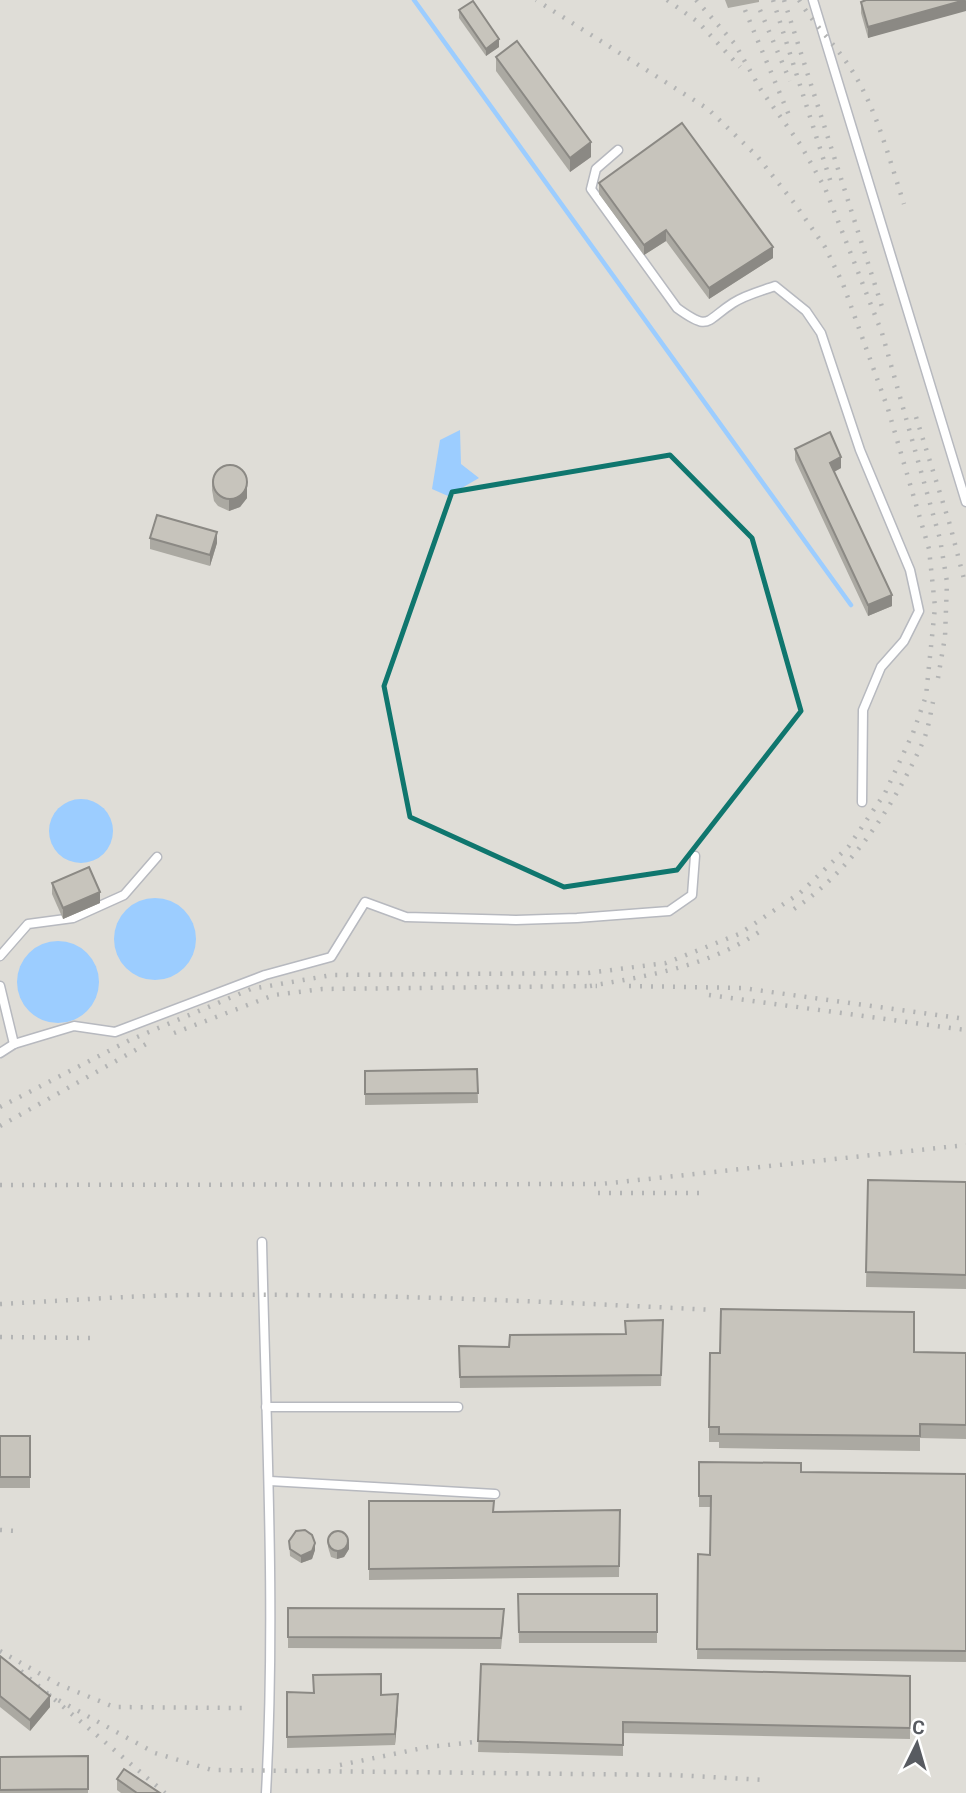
<svg xmlns="http://www.w3.org/2000/svg" width="966" height="1793" viewBox="0 0 966 1793" font-family="Roboto,sans-serif">
<style>
.industrial{fill:#dfddd7}
.water{fill:#9ccdff}
.lines{fill:none;stroke-linecap:round;stroke-linejoin:round}
.stream{stroke:#9ccdff;stroke-width:4.5}
.service-casing{stroke:#b7b9bf;stroke-width:11}
.service{stroke:#fff;stroke-width:8}
.rail{stroke:#b3b4b4;stroke-width:4.5;stroke-dasharray:2 9;stroke-linecap:butt}
.wall{fill:#aba9a2}
.shaded-wall{fill:#8b8984}
.building{fill:#c7c4bc;stroke:#8b8984;stroke-width:2}
.marked{fill:none;stroke:#0f766e;stroke-width:5;stroke-linejoin:round}
</style>
<rect width="100%" height="100%" fill="#eceadf"/>
<!-- industrial -->
<rect class="industrial" x="0" y="0" width="966" height="1793"/>
<!-- water -->
<g class="water">
<polygon points="460,430 461,464 479,478 448,496 432,489 440,440"/>
<circle cx="81" cy="831" r="32"/>
<circle cx="155" cy="939" r="41"/>
<circle cx="58" cy="982" r="41"/>
</g>
<g class="lines">
<!-- stream -->
<polyline class="stream" points="414,0 851,605"/>
<defs>
<g id="service">
<polyline points="813,0 966,502"/>
<path d="M618,150L596,169L591,189L677,308C710,332 705,321 733,303C745,295 761,291 775,286L806,311L821,333L860,450L910,570L919,611L904,641L881,667L863,710L862,802"/>
<polyline points="0,956 28,924 73,918 124,895 157,857"/>
<polyline points="0,986 14,1044"/>
<polyline points="0,1053 14,1044 74,1026 115,1032 265,975 331,957 365,902 406,917 516,920 577,918 669,911 692,895 695,856"/>
<path d="M262,1242C266,1426 276,1609 266,1793"/>
<polyline points="266,1407 458,1407"/>
<polyline points="270,1481 495,1494"/>
</g>
</defs>
<!-- service casing -->
<use href="#service" class="service-casing"/>
<!-- service -->
<use href="#service" class="service"/>
<!-- rail -->
<g class="rail">
<polyline points="667,0 698,22 740,67"/>
<polyline points="696,0 735,44 761,90 800,144 825,188 882,333 940,539 947,582 945,637 938,678"/>
<polyline points="773,0 831,183"/>
<polyline points="784,0 883,310"/>
<path d="M799,0C814,25 835,44 851,69C877,109 889,159 904,204"/>
<polyline points="745,10 791,120"/>
<polyline points="760,10 790,81"/>
<polyline points="916,417 950,525 964,579"/>
<path d="M794,909C852,870 893,807 922,744C928,731 930,716 933,702"/>
<path d="M590,986C648,976 709,966 759,932"/>
<polyline points="629,986 742,988 966,1019"/>
<polyline points="709,995 966,1030"/>
<polyline points="174,1033 274,995 322,989 597,986"/>
<polyline points="0,1107 130,1040 251,989 332,975 588,973 666,963 739,934 800,893 849,846 885,793 913,733 926,696 935,607 929,549 888,409 843,284 825,247 795,204 757,156 708,109 536,0"/>
<polyline points="0,1126 148,1043"/>
<polyline points="0,1185 601,1184 966,1145"/>
<polyline points="598,1193 703,1193"/>
<path d="M0,1304C62,1301 123,1296 185,1295C362,1293 538,1301 714,1310"/>
<polyline points="0,1337 90,1338"/>
<polyline points="0,1530 17,1531"/>
<polyline points="0,1651 58,1684 114,1707 242,1708"/>
<polyline points="21,1671 165,1793"/>
<polyline points="49,1695 155,1753 212,1770 673,1775 765,1780"/>
<polyline points="340,1765 428,1747 475,1742"/>
</g>
</g>
<!-- wall -->
<g class="wall">
<polygon points="725,0 759,0 759,2 728,8"/>
<polygon points="966,0 868,38 861,13 861,2"/>
<polygon points="459,10 499,47 486,56 459,18"/>
<polygon points="496,57 591,157 570,172 496,71"/>
<polygon points="599,183 773,258 709,299 666,241 644,255 599,194"/>
<polygon points="795,449 841,468 834,472 892,606 868,616 795,460"/>
<polygon points="212,479 247,498 240,507 229,511 218,506 214,501 212,490"/>
<polygon points="150,538 217,543 210,566 150,549"/>
<polygon points="52,883 100,903 63,919 52,894"/>
<polygon points="477,1069 478,1103 365,1105 365,1071"/>
<polygon points="868,1180 966,1182 966,1289 866,1287"/>
<polygon points="625,1321 663,1331 661,1386 460,1388 459,1346 509,1347 625,1334"/>
<polygon points="914,1352 966,1353 966,1439 920,1438 920,1451 719,1448 719,1442 709,1442 709,1427"/>
<rect x="0" y="1436" width="30" height="52"/>
<polygon points="699,1462 801,1472 966,1474 966,1662 697,1659 698,1554 710,1555 711,1507 699,1507"/>
<polygon points="369,1501 494,1512 620,1510 619,1577 369,1580"/>
<polygon points="328,1540 349,1549 344,1557 337,1559 331,1557 328,1547"/>
<polygon points="289,1541 315,1550 312,1559 301,1563 290,1556"/>
<polygon points="518,1594 657,1594 657,1643 519,1643"/>
<polygon points="288,1608 504,1620 501,1649 288,1648"/>
<polygon points="0,1656 50,1707 30,1731 0,1707"/>
<polygon points="481,1664 910,1676 910,1739 623,1733 623,1756 478,1752"/>
<polygon points="287,1692 381,1695 398,1705 395,1745 287,1748"/>
<polygon points="88,1756 88,1793 0,1793 0,1757"/>
<polygon points="117,1779 160,1793 121,1793 117,1790"/>
</g>
<!-- shaded-wall -->
<g class="shaded-wall">
<polygon points="966,0 966,11 868,38 868,27"/>
<polygon points="499,39 499,47 486,56 486,49"/>
<polygon points="591,142 591,157 570,172 570,158"/>
<polygon points="666,230 666,241 644,255 644,245"/>
<polygon points="773,247 773,258 709,299 709,288"/>
<polygon points="841,457 841,468 830,474 830,463"/>
<polygon points="247,487 247,498 240,507 229,511 229,500"/>
<polygon points="217,532 217,543 210,566 210,555"/>
<polygon points="892,595 892,606 868,616 868,605"/>
<polygon points="100,892 100,903 63,919 63,908"/>
<polygon points="349,1541 349,1549 344,1557 337,1559 337,1552"/>
<polygon points="315,1543 315,1550 312,1559 301,1563 301,1556"/>
<polygon points="398,1694 398,1705 395,1745 395,1734"/>
<polygon points="50,1696 50,1707 30,1731 30,1720"/>
</g>
<!-- building -->
<g class="building">
<polygon points="866,0 965,0 868,27 861,2"/>
<polygon points="473,1 499,39 486,49 459,10"/>
<polygon points="517,41 591,142 570,158 496,57"/>
<polygon points="682,123 773,247 709,288 666,230 644,245 599,183"/>
<polygon points="830,432 841,457 830,463 892,595 868,605 795,449"/>
<circle cx="230" cy="482" r="17"/>
<polygon points="157,515 217,532 210,555 150,538"/>
<polygon points="89,867 100,892 63,908 52,883"/>
<polygon points="477,1069 478,1093 365,1094 365,1071"/>
<polygon points="868,1180 966,1182 966,1275 866,1272"/>
<polygon points="721,1309 914,1312 914,1352 966,1353 966,1425 920,1424 920,1436 719,1434 719,1427 709,1427 710,1353 720,1353"/>
<polygon points="663,1320 661,1375 460,1377 459,1346 509,1347 510,1335 626,1334 625,1321"/>
<rect x="0" y="1436" width="30" height="41"/>
<polygon points="699,1462 801,1463 801,1472 966,1474 966,1651 697,1649 698,1554 710,1555 711,1496 699,1496"/>
<polygon points="369,1501 494,1501 493,1512 620,1510 619,1566 369,1569"/>
<polygon points="305,1530 312,1535 315,1543 312,1551 301,1556 290,1549 289,1541 296,1531"/>
<circle cx="338" cy="1541" r="10"/>
<polygon points="518,1594 657,1594 657,1632 519,1632"/>
<polygon points="288,1608 504,1609 501,1638 288,1637"/>
<polygon points="0,1656 50,1696 30,1720 0,1696"/>
<polygon points="481,1664 910,1676 910,1728 623,1722 623,1745 478,1741"/>
<polygon points="381,1674 381,1695 398,1694 395,1734 287,1737 287,1692 314,1693 313,1675"/>
<polygon points="88,1756 88,1789 0,1790 0,1757"/>
<polygon points="124,1769 160,1793 137,1793 117,1779"/>
</g>
<!-- marked area -->
<path class="marked" d="M670,455L752,538L801,711L677,870L564,887L410,817L384,686L452,492Z"/>
<!-- north arrow -->
<g transform="translate(917 1744) rotate(5)" stroke="#ffffff" stroke-width="5" paint-order="stroke">
<path d="M0-5L12 26L0 18L-12 26Z" fill="#585b61"/>
<text y="-10" font-size="19" font-weight="bold" text-anchor="middle" fill="#585b61">С</text>
</g>
</svg>
